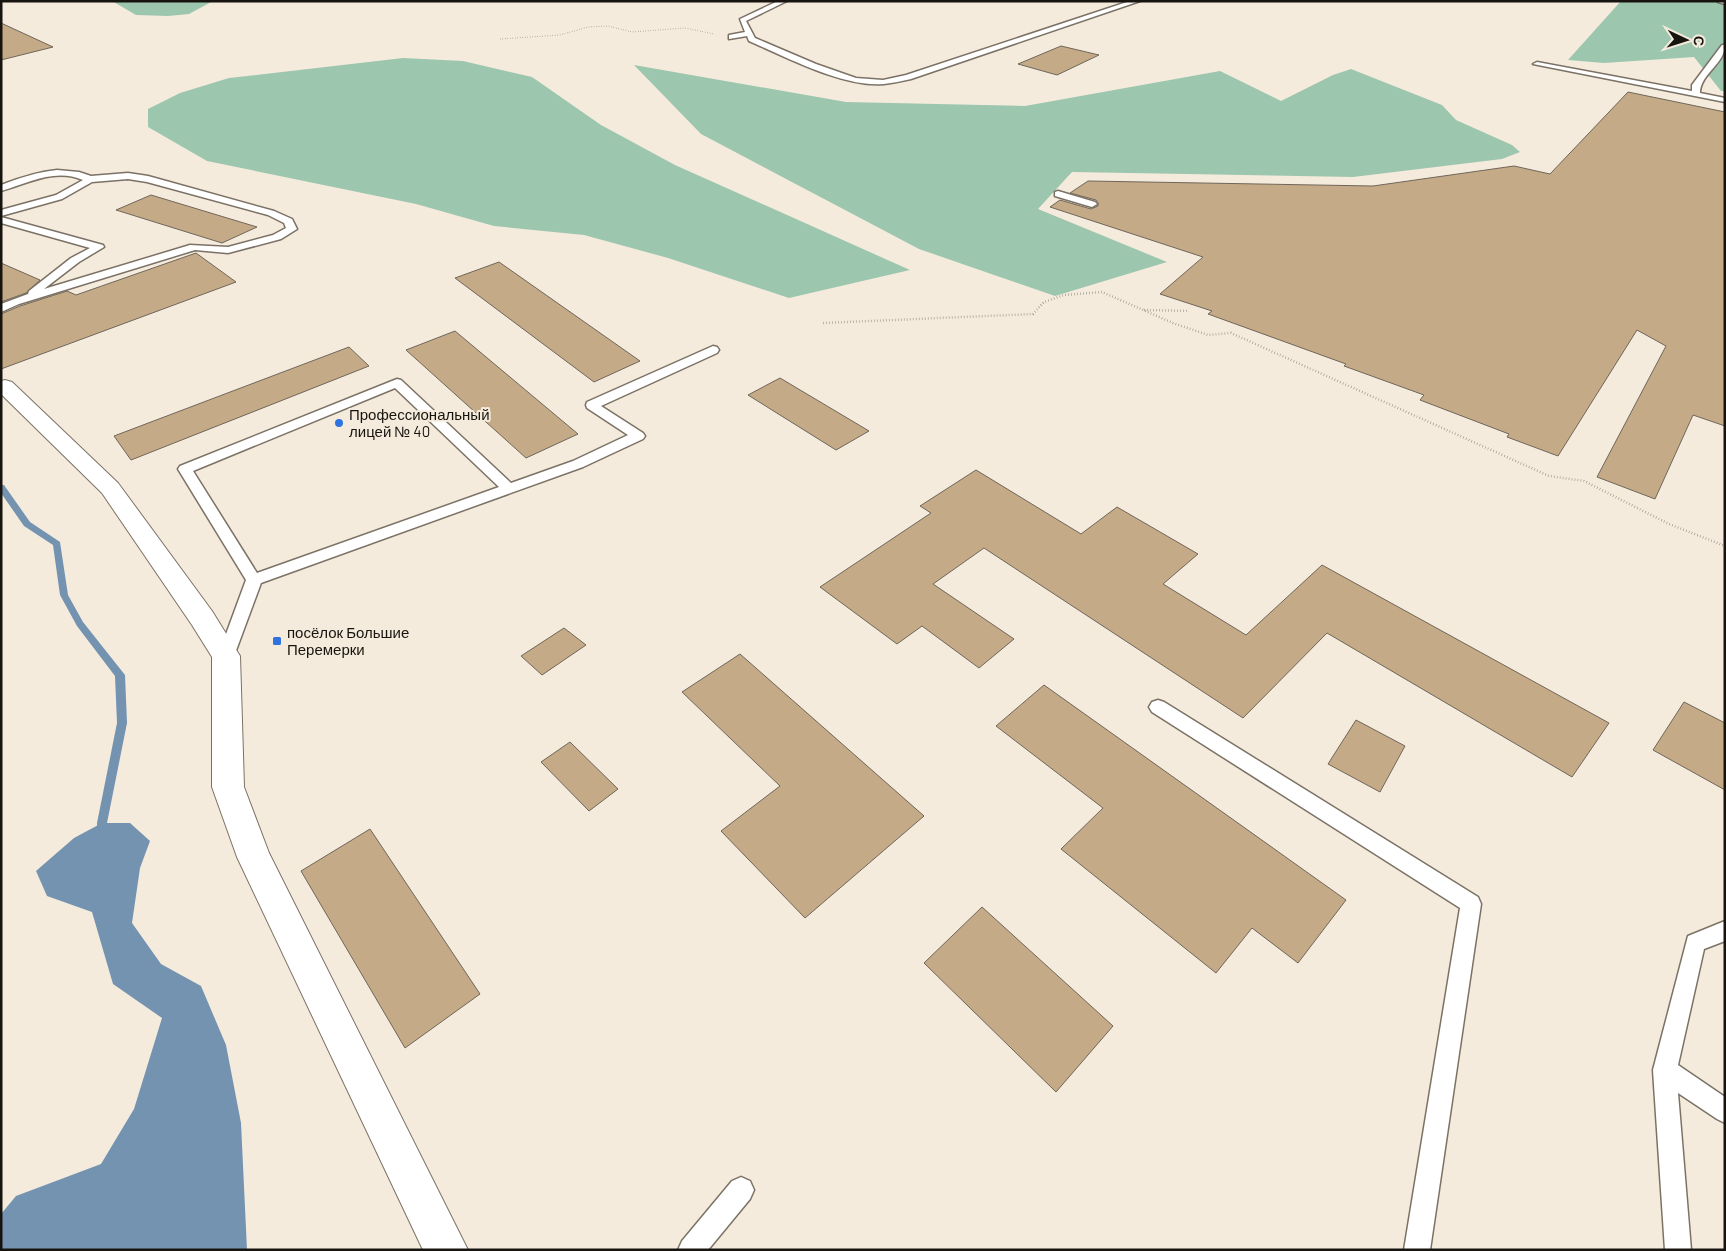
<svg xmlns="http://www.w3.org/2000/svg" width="1726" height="1251" viewBox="0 0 1726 1251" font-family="Barlow,sans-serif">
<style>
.green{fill:#9dc6af}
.water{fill:#7393b0}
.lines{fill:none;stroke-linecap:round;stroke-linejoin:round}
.stream{fill:#7393b0;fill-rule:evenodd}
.building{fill:#c4aa87;stroke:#6f665a}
.service-casing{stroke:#7b7265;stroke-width:3}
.minor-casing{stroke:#7b7265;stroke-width:2}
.path-far1{stroke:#807a70;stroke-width:1;stroke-dasharray:0.5 2;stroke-linecap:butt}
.path{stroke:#807a70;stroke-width:2.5;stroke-dasharray:0.5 2.5;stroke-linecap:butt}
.service{fill:#fff;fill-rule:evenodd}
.minor{fill:#fff;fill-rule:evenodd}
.poi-dot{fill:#2e73e0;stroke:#f5ebdd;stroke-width:2}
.labels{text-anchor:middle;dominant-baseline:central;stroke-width:4;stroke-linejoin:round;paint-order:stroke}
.poi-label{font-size:15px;fill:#17140f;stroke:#f5ebdd;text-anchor:start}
</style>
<rect width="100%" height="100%" fill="#f5ebdd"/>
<!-- green -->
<g class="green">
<polygon points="112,1 213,1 189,14 168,16 136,15"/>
<polygon points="1621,1 1725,1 1725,91 1721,91 1694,57 1604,63 1568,60"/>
<polygon points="403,58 463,61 532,77 601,125 675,165 910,270 789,298 668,258 584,235 494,226 416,204 207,161 148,127 148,109 180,93 229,78"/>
<polygon points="634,65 846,102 1025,106 1220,71 1281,101 1333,75 1351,69 1442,105 1456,120 1512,145 1520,152 1502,159 1353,177 1072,172 1038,209 1167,262 1055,296 919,249 701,134"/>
</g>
<!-- water -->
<polygon class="water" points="102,823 130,823 150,841 140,868 132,923 161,964 201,986 226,1045 241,1123 247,1250 1,1250 1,1214 16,1196 101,1164 134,1109 162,1018 113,984 92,912 47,896 36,871 74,838"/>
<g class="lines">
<!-- stream -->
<polygon class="stream" points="1,485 4,485 30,522 60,542 68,595 83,622 125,675 127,723 107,823 107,832 106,835 102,837 98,835 97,832 97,823 117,723 115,676 77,626 60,595 53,545 24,526 1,493"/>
</g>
<!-- building -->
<g class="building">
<polygon points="1,23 53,47 1,60"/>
<polygon points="1061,46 1099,55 1057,75 1018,64"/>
<polygon points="1628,92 1725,112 1725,426 1693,415 1655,499 1597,477 1666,346 1637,330 1558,456 1507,437 1509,434 1420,400 1424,395 1344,366 1346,364 1208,314 1212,311 1160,294 1203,257 1050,207 1060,200 1091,209 1098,206 1098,203 1096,200 1070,193 1088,181 1373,186 1514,166 1550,174"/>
<polygon points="151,195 257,227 222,243 116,210"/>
<polygon points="196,253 236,282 1,369 1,314 20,306 67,291 76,295"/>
<polygon points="499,262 640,361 594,382 455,278"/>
<polygon points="1,263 40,280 26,293 1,302"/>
<polygon points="455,331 578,434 526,458 406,350"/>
<polygon points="349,347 369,366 131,460 114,436"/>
<polygon points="780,378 869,431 836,450 748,395"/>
<polygon points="976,470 1081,534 1117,507 1198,554 1163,584 1246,635 1322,565 1609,723 1572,777 1327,633 1243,718 984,548 933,584 1014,639 979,668 922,626 897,644 820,587 931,513 920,506"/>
<polygon points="564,628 586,645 542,675 521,656"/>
<polygon points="740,654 924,816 805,918 721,831 780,786 682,692"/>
<polygon points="1044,685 1346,900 1298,963 1252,928 1216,973 1061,849 1103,808 996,726"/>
<polygon points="1684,702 1725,723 1725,790 1653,750"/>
<polygon points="1356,720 1405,746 1380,792 1328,764"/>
<polygon points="570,742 618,789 589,811 541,762"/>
<polygon points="370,829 480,994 405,1048 301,871"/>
<polygon points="982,907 1113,1026 1056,1092 924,963"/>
</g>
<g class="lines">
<defs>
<g id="service">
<path d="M778,1H787L746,21L755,38L816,64L856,78L883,80L906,75L1130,1H1140L911,79C902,81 893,83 884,84C844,88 786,57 749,41L747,36L729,39V35L745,32L740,19Z"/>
<polygon points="1717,1 1725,1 1725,4 1718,2"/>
<path d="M1722,45H1725C1725,64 1700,74 1700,93L1725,98V102L1533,64L1537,62L1692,91V85Z"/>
<path d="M57,170L79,172L91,176L128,173L148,176L274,211L292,219L297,229L281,239L228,253L195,250L19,304L1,312V304L28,294L29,291L71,258L90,248L1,223V217L103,245L104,247L79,262L44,289L190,245L228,247L273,235L286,228L284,223L268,215L147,182L128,179L92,182L62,199L1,216V210L56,195L83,180C55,168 29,183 1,191V185C19,178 37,172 57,170Z"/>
<polygon points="1058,191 1095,202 1097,204 1092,207 1055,196 1055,192"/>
<path d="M713,346L717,347L719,350L717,353L601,406L643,433L645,436L643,439L583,467L261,583L234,656L232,660L226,662L220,660L218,656L246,580L178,469L180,466L397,379L401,380L511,483L573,461L628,435L587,408L586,405L587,402ZM395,388L499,487L257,573L193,471Z"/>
<polygon points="1158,700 1164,702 1478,897 1481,904 1430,1250 1404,1250 1460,908 1152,712 1149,707 1152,702"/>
<polygon points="1725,921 1725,941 1704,949 1678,1065 1725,1097 1725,1123 1717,1119 1678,1093 1691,1250 1665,1250 1653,1070 1688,936"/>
<polygon points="741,1177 750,1181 754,1190 750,1199 708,1250 678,1250 682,1241 732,1181"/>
</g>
<polygon id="minor" points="5,380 12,382 118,483 212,611 240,656 244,787 269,853 468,1250 423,1250 237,857 212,787 212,657 192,625 102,493 1,394 1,381"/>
</defs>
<!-- service casing -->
<use href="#service" class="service-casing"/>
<!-- minor casing -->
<use href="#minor" class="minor-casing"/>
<!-- path-far1 -->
<polyline class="path-far1" points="500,39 560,35 588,27 608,26 632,32 685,28 714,34"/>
<!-- path -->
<g class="path">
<polyline points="1144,310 1189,311"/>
<polyline points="823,323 1033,314 1044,302 1064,295 1102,292 1173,323 1208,335 1231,333 1549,476 1584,481 1669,524 1725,546"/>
</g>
<!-- service -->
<use href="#service" class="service"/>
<!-- minor -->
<use href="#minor" class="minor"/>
</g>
<!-- markers -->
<g class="poi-dot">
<circle cx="339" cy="423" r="5"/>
<rect x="272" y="636" width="10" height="10" rx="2.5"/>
</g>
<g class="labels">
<!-- poi labels -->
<g class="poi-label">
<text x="349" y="414">Профессиональный<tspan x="349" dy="17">лицей № 40</tspan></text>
<text x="287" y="632">посёлок Большие<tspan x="287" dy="17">Перемерки</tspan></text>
</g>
</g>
<!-- border -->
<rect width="1726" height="1251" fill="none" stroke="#17140f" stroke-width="5"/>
<!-- north arrow -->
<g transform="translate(1686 40) rotate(94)" stroke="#f5ebdd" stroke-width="4" paint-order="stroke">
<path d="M0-4L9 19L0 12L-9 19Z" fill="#17140f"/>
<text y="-8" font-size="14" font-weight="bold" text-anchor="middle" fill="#17140f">С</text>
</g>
</svg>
